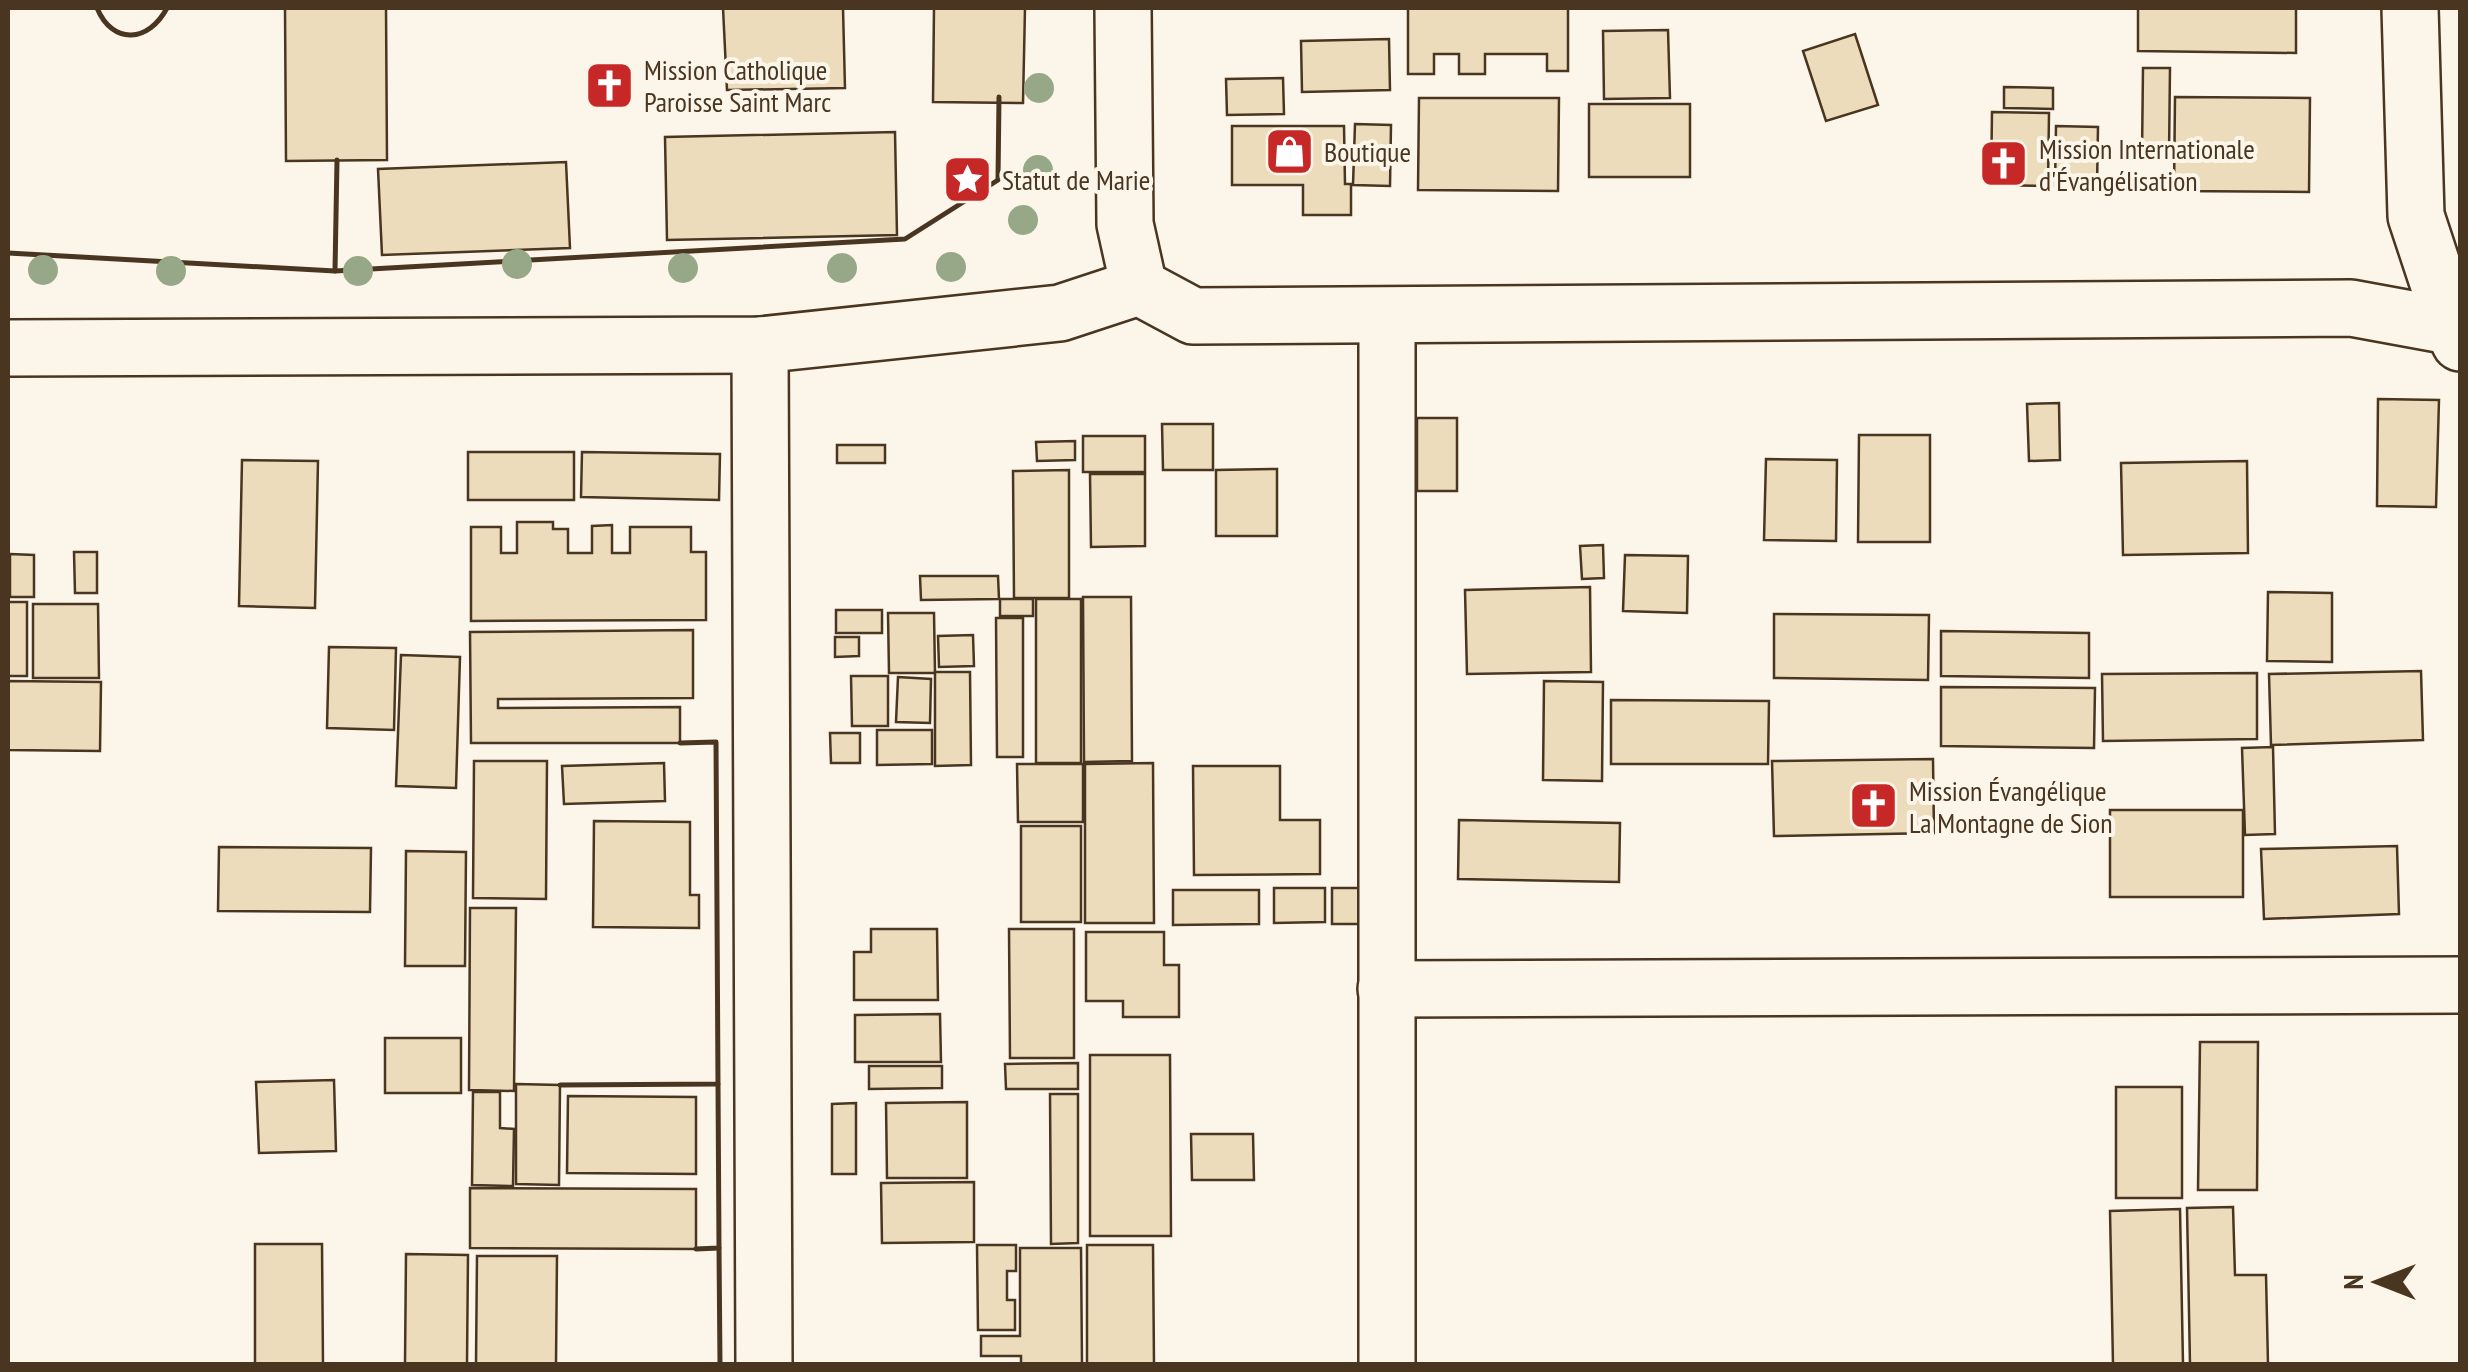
<svg xmlns="http://www.w3.org/2000/svg" width="2468" height="1372" viewBox="0 0 2468 1372" font-family="'PT Sans Narrow',sans-serif">
<style>
.building{fill:#ecdcbc;stroke:#4a3520;stroke-width:2.5}
.lines{fill:none;stroke-linecap:round;stroke-linejoin:round}
.minor-casing{stroke:#4a3520;stroke-width:60}
.minor{stroke:#fbf6e9;stroke-width:55}
.wall{stroke:#4a3520;stroke-width:5}
.tree{fill:#96a887}
.labels{text-anchor:middle;dominant-baseline:central;stroke-width:8;stroke-linejoin:round;paint-order:stroke}
.poi-label{font-size:28px;fill:#4a3520;stroke:#fbf6e9;text-anchor:start}
</style>
<rect width="100%" height="100%" fill="#fbf6e9"/>
<!-- building -->
<g class="building">
<polygon points="285,8 386,8 387,160 286,161"/>
<polygon points="723,8 843,8 845,88 727,90"/>
<polygon points="934,8 1025,8 1023,103 933,102"/>
<polygon points="1408,8 1568,8 1568,71 1547,71 1547,54 1485,54 1485,74 1459,74 1459,54 1434,54 1434,74 1408,74"/>
<polygon points="2138,8 2296,8 2296,53 2138,51"/>
<polygon points="1668,30 1670,98 1604,99 1603,31"/>
<polygon points="1855,34 1878,105 1826,121 1803,51"/>
<polygon points="1389,39 1390,90 1302,92 1301,41"/>
<polygon points="2143,68 2170,68 2169,155 2142,154"/>
<polygon points="1283,78 1284,114 1227,115 1226,79"/>
<polygon points="2004,87 2053,88 2053,109 2004,108"/>
<polygon points="2175,97 2310,98 2309,192 2174,191"/>
<polygon points="1419,98 1559,98 1558,191 1418,190"/>
<rect x="1589" y="104" width="101" height="73"/>
<polygon points="1992,112 2049,113 2048,186 1991,185"/>
<polygon points="1355,124 1391,125 1390,186 1353,185"/>
<polygon points="1232,126 1344,126 1345,184 1351,184 1351,215 1303,215 1303,185 1232,185"/>
<polygon points="2056,126 2098,127 2097,187 2055,186"/>
<polygon points="895,132 897,235 667,240 665,137"/>
<polygon points="566,162 570,248 382,255 378,169"/>
<polygon points="2378,399 2439,400 2436,507 2377,506"/>
<polygon points="2059,403 2060,460 2029,461 2027,404"/>
<rect x="1417" y="418" width="40" height="73"/>
<polygon points="1162,424 1213,424 1213,470 1163,470"/>
<polygon points="1859,435 1930,435 1930,542 1858,542"/>
<rect x="1083" y="436" width="62" height="36"/>
<polygon points="1075,441 1075,460 1037,461 1036,442"/>
<rect x="837" y="445" width="48" height="18"/>
<rect x="468" y="452" width="106" height="48"/>
<polygon points="582,452 720,454 719,500 581,497"/>
<polygon points="1766,459 1837,460 1836,541 1764,540"/>
<polygon points="242,460 318,461 315,608 239,606"/>
<polygon points="2247,461 2248,553 2123,555 2121,463"/>
<polygon points="1277,469 1277,536 1216,536 1216,470"/>
<polygon points="1069,470 1069,598 1014,598 1013,471"/>
<polygon points="1090,474 1145,474 1145,546 1091,547"/>
<polygon points="517,522 553,522 553,529 568,529 568,553 592,553 592,526 612,525 612,553 630,553 630,527 691,527 691,552 706,552 706,620 471,621 471,527 501,527 501,553 517,553"/>
<polygon points="1603,545 1604,578 1582,579 1580,546"/>
<polygon points="74,552 97,552 97,593 75,593"/>
<polygon points="10,554 34,555 34,597 10,597"/>
<polygon points="1625,555 1688,556 1687,613 1623,611"/>
<polygon points="920,576 998,576 999,599 921,600"/>
<polygon points="1590,587 1591,672 1467,674 1465,590"/>
<polygon points="2268,592 2332,593 2332,662 2267,661"/>
<polygon points="1083,597 1131,597 1132,761 1084,762"/>
<rect x="1000" y="599" width="33" height="17"/>
<rect x="1036" y="599" width="45" height="164"/>
<rect x="8" y="602" width="19" height="74"/>
<polygon points="33,604 98,604 99,678 33,678"/>
<rect x="836" y="610" width="46" height="23"/>
<polygon points="888,613 934,613 935,673 889,673"/>
<polygon points="1774,614 1929,615 1928,680 1774,678"/>
<polygon points="996,618 1023,618 1023,757 997,757"/>
<polygon points="693,630 693,698 498,699 498,708 680,707 680,743 471,743 470,632"/>
<polygon points="1941,631 2089,633 2089,678 1941,676"/>
<polygon points="973,635 974,666 939,667 938,636"/>
<polygon points="835,637 859,637 859,656 835,657"/>
<polygon points="329,647 396,648 394,730 327,728"/>
<polygon points="401,655 460,657 456,788 396,786"/>
<polygon points="2421,671 2423,740 2271,745 2269,674"/>
<polygon points="935,672 970,672 971,765 935,766"/>
<polygon points="2257,673 2257,739 2103,741 2102,674"/>
<polygon points="851,676 888,676 888,726 852,726"/>
<polygon points="898,677 931,679 930,723 896,722"/>
<polygon points="8,681 101,682 100,751 8,750"/>
<polygon points="1544,681 1603,682 1602,781 1543,780"/>
<polygon points="1941,687 2095,688 2094,748 1941,746"/>
<polygon points="1611,700 1769,701 1768,764 1611,764"/>
<polygon points="877,730 932,730 932,764 877,765"/>
<polygon points="830,733 860,733 860,763 831,763"/>
<polygon points="2273,747 2275,834 2245,835 2242,748"/>
<polygon points="1933,759 1934,833 1774,836 1772,761"/>
<polygon points="474,761 547,761 546,899 473,898"/>
<polygon points="664,763 665,801 564,804 562,766"/>
<polygon points="1153,763 1154,923 1085,923 1085,764"/>
<polygon points="1017,764 1083,764 1083,822 1018,822"/>
<polygon points="1193,766 1280,766 1280,820 1320,820 1320,874 1194,875"/>
<rect x="2110" y="810" width="133" height="87"/>
<polygon points="1459,820 1620,823 1619,882 1458,879"/>
<polygon points="594,821 690,822 690,895 699,895 699,928 593,927"/>
<rect x="1021" y="826" width="60" height="96"/>
<polygon points="2397,846 2399,914 2264,919 2261,849"/>
<polygon points="219,847 371,848 370,912 218,911"/>
<polygon points="406,851 466,852 465,966 405,966"/>
<polygon points="1274,888 1325,888 1325,922 1274,923"/>
<rect x="1332" y="888" width="48" height="36"/>
<polygon points="1173,890 1259,890 1259,924 1173,925"/>
<polygon points="470,908 516,908 514,1091 469,1090"/>
<polygon points="871,929 937,929 938,1000 854,1000 854,952 871,952"/>
<polygon points="1009,929 1074,929 1074,1058 1010,1058"/>
<polygon points="1086,932 1164,932 1164,965 1179,965 1179,1017 1123,1017 1123,1001 1086,1001"/>
<polygon points="940,1014 941,1062 855,1062 855,1015"/>
<rect x="385" y="1038" width="76" height="55"/>
<polygon points="2200,1042 2258,1042 2257,1190 2198,1190"/>
<polygon points="1090,1055 1170,1055 1171,1236 1090,1236"/>
<polygon points="1078,1063 1078,1089 1006,1089 1005,1064"/>
<polygon points="869,1066 942,1066 942,1088 869,1089"/>
<polygon points="334,1080 336,1151 259,1153 256,1082"/>
<polygon points="516,1084 560,1085 559,1185 516,1184"/>
<rect x="2116" y="1087" width="66" height="111"/>
<polygon points="473,1092 500,1092 500,1128 514,1129 513,1186 472,1185"/>
<polygon points="1050,1094 1078,1094 1078,1243 1051,1244"/>
<polygon points="568,1096 696,1097 696,1174 567,1173"/>
<polygon points="967,1102 967,1178 887,1178 886,1103"/>
<polygon points="856,1103 856,1174 832,1174 832,1104"/>
<polygon points="1191,1134 1253,1134 1254,1180 1192,1180"/>
<polygon points="974,1182 974,1242 882,1243 881,1183"/>
<polygon points="470,1188 696,1189 696,1249 470,1248"/>
<polygon points="2233,1207 2235,1275 2266,1275 2268,1364 2190,1364 2187,1208"/>
<polygon points="2180,1209 2183,1364 2113,1364 2110,1211"/>
<polygon points="255,1244 322,1244 323,1364 255,1364"/>
<polygon points="977,1245 1016,1245 1016,1271 1007,1271 1007,1300 1015,1300 1015,1330 978,1330"/>
<polygon points="1087,1245 1153,1245 1154,1364 1087,1364"/>
<polygon points="1020,1248 1081,1248 1082,1364 1021,1364 1021,1356 981,1356 981,1336 1020,1336"/>
<polygon points="406,1254 468,1255 467,1364 405,1364"/>
<polygon points="477,1256 557,1256 556,1364 476,1364"/>
</g>
<g class="lines">
<defs>
<g id="minor">
<polyline points="1123,8 1125,224 1139,287"/>
<polyline points="2410,8 2416,216 2453,328 2460,343"/>
<polyline points="1387,316 1387,1364"/>
<polyline points="760,345 764,1364"/>
<polyline points="8,348 760,345 1060,313 1139,287 1193,316 2351,308 2460,328"/>
<polyline points="1386,989 2460,985"/>
</g>
</defs>
<!-- minor casing -->
<use href="#minor" class="minor-casing"/>
<!-- minor -->
<use href="#minor" class="minor"/>
<!-- wall -->
<g class="wall">
<path d="M97,8C113,46 149,42 167,8"/>
<polyline points="8,253 335,271 905,239 998,180 999,97"/>
<polyline points="335,271 337,160"/>
<polyline points="560,1085 718,1084 716,742 680,743"/>
<polyline points="719,1248 720,1364"/>
<polyline points="696,1249 719,1248 718,1084"/>
</g>
</g>
<!-- trees -->
<g class="tree">
<circle cx="1039" cy="88" r="15"/>
<circle cx="1038" cy="170" r="15"/>
<circle cx="1023" cy="220" r="15"/>
<circle cx="517" cy="264" r="15"/>
<circle cx="951" cy="267" r="15"/>
<circle cx="683" cy="268" r="15"/>
<circle cx="842" cy="268" r="15"/>
<circle cx="43" cy="270" r="15"/>
<circle cx="171" cy="271" r="15"/>
<circle cx="358" cy="271" r="15"/>
</g>
<!-- icons -->
<defs>
<symbol id="church-square" viewBox="-11 -11 22 22"><rect x="-9" y="-9" width="18" height="18" rx="4" fill="#c62828" stroke="#fbf6e9"/><path d="M-1.2-6h2.4v3.5h3.3v2.4h-3.3V6h-2.4V-.1h-3.3v-2.4h3.3Z" fill="#fff"/></symbol>
<symbol id="shop-square" viewBox="-11 -11 22 22"><rect x="-9" y="-9" width="18" height="18" rx="4" fill="#c62828" stroke="#fbf6e9"/><path d="M-5-2.5h2.3a2.7 3.5 0 0 1 5.4 0H5L5.5 6h-11ZM-1.5-2.5h3a1.5 2.3 0 0 0-3 0Z" fill="#fff"/></symbol>
<symbol id="sight-square" viewBox="-11 -11 22 22"><rect x="-9" y="-9" width="18" height="18" rx="4" fill="#c62828" stroke="#fbf6e9"/><path d="M0-6L1.8-2.2L6-1.7L2.9 1.2L3.7 5.4L0 3.3L-3.7 5.4L-2.9 1.2L-6-1.7L-1.8-2.2Z" fill="#fff"/></symbol>
</defs>
<g fill-rule="evenodd">
<use href="#church-square" x="582" y="58" width="55" height="55"/>
<use href="#shop-square" x="1262" y="124" width="55" height="55"/>
<use href="#church-square" x="1976" y="136" width="55" height="55"/>
<use href="#sight-square" x="940" y="152" width="55" height="55"/>
<use href="#church-square" x="1846" y="778" width="55" height="55"/>
</g>
<g class="labels">
<!-- poi labels -->
<g class="poi-label">
<text x="644" y="69">Mission Catholique<tspan x="644" dy="32">Paroisse Saint Marc</tspan></text>
<text x="2039" y="148">Mission Internationale<tspan x="2039" dy="32">d'Évangélisation</tspan></text>
<text x="1324" y="151">Boutique</text>
<text x="1002" y="179">Statut de Marie</text>
<text x="1909" y="790">Mission Évangélique<tspan x="1909" dy="32">La Montagne de Sion</tspan></text>
</g>
</g>
<!-- border -->
<rect width="2468" height="1372" fill="none" stroke="#4a3520" stroke-width="20"/>
<!-- north arrow -->
<g transform="translate(2378 1282) rotate(270)" stroke="#fbf6e9" stroke-width="8" paint-order="stroke">
<path d="M0-8L18 38L0 25L-18 38Z" fill="#4a3520"/>
<text y="-15" font-size="28" font-weight="bold" text-anchor="middle" fill="#4a3520">N</text>
</g>
</svg>
